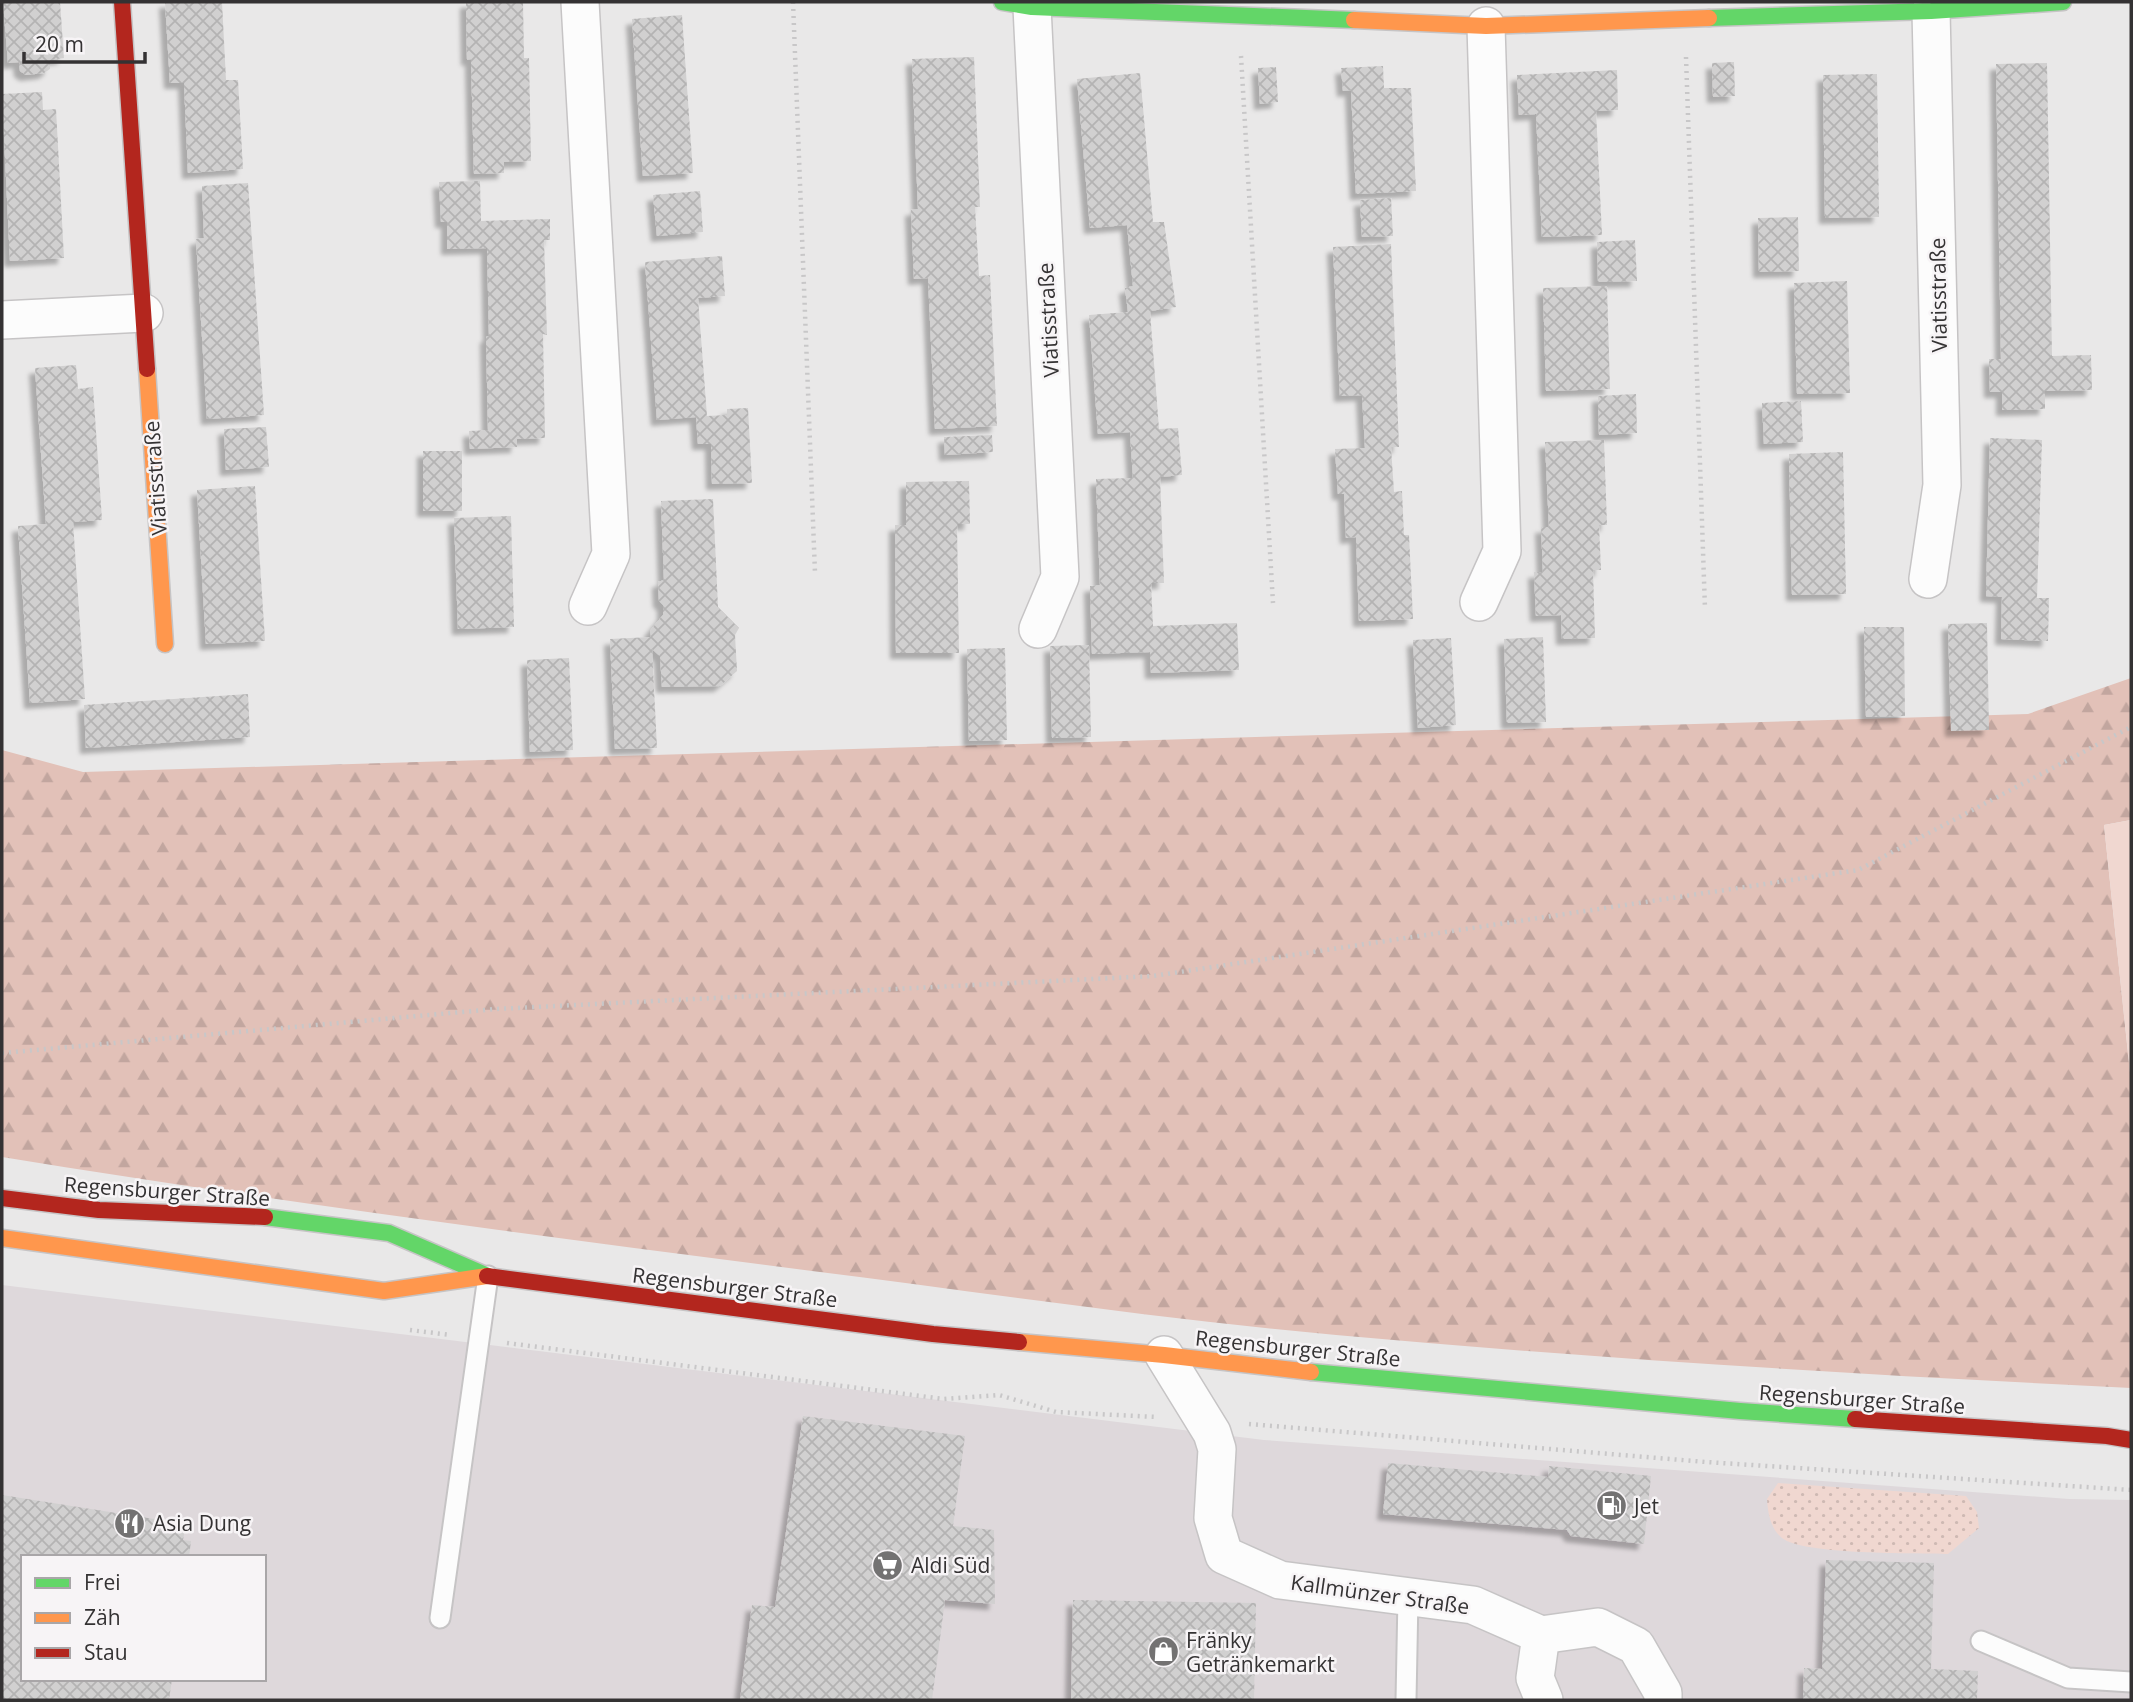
<svg xmlns="http://www.w3.org/2000/svg" width="2133" height="1702" viewBox="0 0 2133 1702" font-family="'Open Sans',sans-serif">
<style>
.built{fill:#ded8db;fill-rule:evenodd}
.grass{fill:url(#grass-dots)}
.forest{fill:url(#forest-firs)}
.pitch{fill:#f0d7d0}
.building{fill:url(#building-cross-hatch);filter:url(#shadow)}
.lines{fill:none;stroke-linecap:round;stroke-linejoin:round}
.lane-casing{stroke:#c6c4c5;stroke-width:23}
.street-casing{stroke:#c6c4c5;stroke-width:40}
.fast-casing{stroke:#c6c4c5;stroke-width:19}
.slow-casing{stroke:#c6c4c5;stroke-width:19}
.jam-casing{stroke:#c6c4c5;stroke-width:19}
.path{stroke:#c8c7c8;stroke-width:4.5;stroke-dasharray:2 5;stroke-linecap:butt}
.lane{stroke:#fcfcfc;stroke-width:19}
.street{stroke:#fcfcfc;stroke-width:37}
.fast{stroke:#63d668;stroke-width:16}
.slow{stroke:#ff974d;stroke-width:16}
.jam{stroke:#b3261e;stroke-width:16}
.labels{text-anchor:middle;dominant-baseline:central;stroke-width:5;stroke-linejoin:round;paint-order:stroke}
.street-label{font-size:21px;fill:#343233;stroke:#f7f4f6}
.poi-label{font-size:21px;fill:#343233;stroke:#f7f4f6;text-anchor:start}
</style>
<defs>
<pattern id="grass-dots" width="8" height="8" patternUnits="userSpaceOnUse" patternTransform="scale(1.75)"><rect width="8" height="8" fill="#f0d7d0"/><path d="M2 2h.1M6 6h.1" fill="none" stroke="#ceb9b3" stroke-width="1.8" stroke-linecap="round"/></pattern>
<pattern id="forest-firs" width="22" height="20" patternUnits="userSpaceOnUse" patternTransform="scale(1.75)"><rect width="22" height="20" fill="#e2c1b8"/><path d="M5 1l3.5 6h-7zM16 11l3.5 6h-7z" fill="#c2a69f"/></pattern>
<pattern id="building-cross-hatch" width="8" height="8" patternUnits="userSpaceOnUse" patternTransform="scale(1.75)"><rect width="8" height="8" fill="#d1d0d0"/><path d="M0 0l8 8M0 8l8-8" fill="none" stroke="#b4b3b3"/></pattern>
<filter id="shadow"><feDropShadow dx="-6" dy="6" stdDeviation="2" flood-color="#0004"/></filter>
</defs>
<rect width="100%" height="100%" fill="#e9e8e8"/>
<!-- built -->
<path class="built" d="M2,1285L1264,1440L2069,1499L2131,1500V1700H2ZM23,1557H264V1679H23Z"/>
<!-- grass -->
<path class="grass" d="M1778,1483L1966,1496L1977,1512L1979,1528L1948,1554C1917,1553 1803,1555 1782,1538C1770,1528 1768,1513 1767,1499Z"/>
<!-- forest -->
<path class="forest" d="M2131,678V820L2104,825L2131,1082V1388C1866,1375 1601,1359 1336,1335C1161,1319 987,1293 812,1271C542,1236 271,1201 2,1157V750L83,772L2028,714Z"/>
<!-- pitch -->
<polygon class="pitch" points="2131,820 2131,1082 2104,825"/>
<!-- building -->
<g class="building">
<polygon points="3,2 60,2 64,58 50,60 50,69 44,73 26,75 20,71 19,62 8,63"/>
<polygon points="165,2 222,2 226,80 238,80 243,169 188,173 184,83 170,83"/>
<polygon points="466,2 523,2 524,58 529,58 531,161 504,162 504,173 474,174 471,59 467,60"/>
<polygon points="682,15 693,173 643,176 632,19"/>
<polygon points="974,57 980,207 975,207 979,276 990,275 997,426 935,429 928,278 914,279 911,210 918,209 912,59"/>
<polygon points="1734,62 1735,96 1713,97 1712,63"/>
<polygon points="2047,63 2052,356 2091,355 2092,390 2045,391 2045,409 2002,410 2002,392 1990,392 1989,359 2001,359 1996,64"/>
<polygon points="1383,66 1384,88 1411,88 1416,191 1356,194 1351,90 1343,91 1341,68"/>
<polygon points="1276,67 1278,102 1260,104 1258,68"/>
<polygon points="1617,70 1618,110 1596,111 1602,235 1542,237 1536,114 1519,115 1517,75"/>
<polygon points="1140,73 1153,222 1164,222 1176,307 1150,311 1159,429 1178,428 1182,475 1160,477 1164,583 1151,583 1153,626 1237,623 1239,670 1151,673 1150,652 1092,654 1090,586 1100,585 1096,479 1133,478 1130,432 1098,434 1089,315 1128,312 1125,288 1133,286 1127,225 1090,228 1077,79"/>
<polygon points="1877,74 1879,217 1825,218 1823,75"/>
<polygon points="42,92 43,110 56,109 64,258 10,261 2,94"/>
<polygon points="480,181 481,221 550,219 550,240 544,240 547,335 543,334 545,438 517,439 517,447 470,449 469,431 488,430 486,337 489,336 487,248 447,249 447,222 441,222 439,182"/>
<polygon points="248,183 264,415 207,419 196,239 204,238 202,186"/>
<polygon points="700,191 703,232 657,236 653,195"/>
<polygon points="1391,198 1393,236 1362,237 1360,200"/>
<polygon points="1798,217 1799,271 1759,272 1758,218"/>
<polygon points="1635,240 1637,281 1598,282 1597,242"/>
<polygon points="1391,244 1399,447 1391,447 1394,492 1402,491 1404,535 1409,535 1413,619 1359,621 1356,537 1346,538 1344,494 1338,494 1335,449 1365,448 1362,395 1340,396 1333,247"/>
<polygon points="722,256 725,296 698,298 707,416 727,415 727,409 748,408 752,483 712,484 711,444 698,444 696,417 657,420 645,262"/>
<polygon points="1847,281 1850,393 1797,394 1794,283"/>
<polygon points="1607,286 1610,389 1546,391 1543,288"/>
<polygon points="76,365 78,389 93,387 102,520 73,522 85,699 30,703 18,526 46,524 35,368"/>
<polygon points="1636,394 1637,433 1599,435 1598,396"/>
<polygon points="1801,401 1803,442 1764,444 1762,403"/>
<polygon points="266,427 269,467 226,470 224,429"/>
<polygon points="992,435 993,452 945,455 944,437"/>
<polygon points="1990,438 2042,440 2037,598 2049,598 2048,641 2001,639 2002,597 1986,596"/>
<polygon points="1604,440 1607,525 1599,525 1601,570 1593,570 1595,638 1562,639 1561,615 1536,616 1534,572 1543,572 1541,527 1549,527 1545,442"/>
<rect x="423" y="451" width="39" height="60"/>
<polygon points="1843,452 1846,594 1792,595 1789,454"/>
<polygon points="969,481 970,524 957,524 959,653 896,653 895,525 906,525 906,482"/>
<polygon points="255,486 265,641 206,644 197,490"/>
<polygon points="713,499 718,607 739,628 735,635 737,671 720,686 662,687 660,656 652,649 657,748 615,749 610,639 651,637 650,631 663,615 663,605 659,601 658,582 664,580 661,501"/>
<polygon points="511,516 514,627 458,629 454,518"/>
<polygon points="1987,623 1989,730 1951,731 1948,624"/>
<polygon points="1864,627 1904,627 1905,716 1866,717"/>
<polygon points="1543,637 1546,722 1507,723 1504,639"/>
<polygon points="1451,638 1456,725 1418,728 1413,640"/>
<polygon points="1089,645 1091,737 1052,738 1050,646"/>
<polygon points="1005,648 1007,740 969,741 967,649"/>
<polygon points="569,658 573,750 530,752 527,660"/>
<polygon points="248,694 250,737 86,748 84,705"/>
<polygon points="803,1416 965,1436 953,1526 994,1530 995,1604 945,1600 932,1700 740,1700 752,1605 775,1607"/>
<polygon points="1388,1463 1548,1477 1549,1466 1651,1476 1644,1544 1571,1536 1567,1530 1383,1514"/>
<polygon points="2,1495 186,1524 183,1540 191,1541 189,1557 23,1557 23,1679 172,1679 169,1700 2,1700"/>
<polygon points="1826,1560 1934,1563 1931,1669 1978,1671 1977,1700 1803,1700 1804,1668 1822,1669"/>
<polygon points="1073,1600 1256,1603 1254,1700 1071,1700"/>
</g>
<g class="lines">
<defs>
<g id="lane">
<polyline points="440,1618 488,1276"/>
<polyline points="1981,1641 2068,1678 2131,1682"/>
<polyline points="1406,1700 1408,1597"/>
</g>
<g id="street">
<polyline points="580,2 611,554 588,606"/>
<polyline points="1032,7 1060,577 1038,629"/>
<polyline points="2,320 144,313"/>
<polyline points="1928,579 1942,485 1931,11"/>
<polyline points="1479,602 1502,551 1486,26"/>
<polyline points="1164,1355 1212,1433 1217,1449 1213,1518 1224,1555 1280,1580 1473,1605 1541,1635 1535,1678 1544,1700"/>
<polyline points="1541,1635 1598,1627 1636,1646 1663,1693 1663,1700"/>
</g>
<g id="fast">
<polyline points="1002,2 1032,7 1354,20"/>
<polyline points="1709,18 1931,11 2063,2"/>
<polyline points="265,1217 389,1233 488,1276"/>
<polyline points="1311,1372 1740,1411 1855,1419"/>
</g>
<g id="slow">
<polyline points="1354,20 1486,26 1709,18"/>
<polyline points="147,369 165,644"/>
<polyline points="2,1238 384,1291 487,1276"/>
<polyline points="1019,1342 1164,1355 1311,1372"/>
</g>
<g id="jam">
<polyline points="122,2 147,369"/>
<polyline points="2,1198 99,1210 265,1217"/>
<polyline points="487,1276 933,1334 1019,1342"/>
<polyline points="1855,1419 2107,1436 2131,1440"/>
</g>
</defs>
<!-- lane casing -->
<use href="#lane" class="lane-casing"/>
<!-- street casing -->
<use href="#street" class="street-casing"/>
<!-- fast casing -->
<use href="#fast" class="fast-casing"/>
<!-- slow casing -->
<use href="#slow" class="slow-casing"/>
<!-- jam casing -->
<use href="#jam" class="jam-casing"/>
<!-- path -->
<g class="path">
<polyline points="793,2 815,573"/>
<polyline points="1241,56 1273,603"/>
<polyline points="1686,57 1705,609"/>
<polyline points="2,1053 496,1009 1153,976 1858,870 2131,727"/>
<polyline points="410,1330 450,1335"/>
<polyline points="507,1343 944,1399 999,1395 1056,1412 1157,1417"/>
<polyline points="1249,1424 1706,1462 2131,1490"/>
</g>
<!-- lane -->
<use href="#lane" class="lane"/>
<!-- street -->
<use href="#street" class="street"/>
<!-- fast -->
<use href="#fast" class="fast"/>
<!-- slow -->
<use href="#slow" class="slow"/>
<!-- jam -->
<use href="#jam" class="jam"/>
</g>
<!-- icons -->
<defs>
<symbol id="fuel-disc" viewBox="-11 -11 22 22"><circle r="9.5" fill="#737272" stroke="#f7f4f6"/><path d="M-5.5-6h7V0h2V4h1.3V-2.5L3-4.5l.8-.8L6-3V5H2.5V1h-1V6h-7ZM-4.2-4.7v3.2H.2V-4.7Z" fill="#fff"/></symbol>
<symbol id="restaurant-disc" viewBox="-11 -11 22 22"><circle r="9.5" fill="#737272" stroke="#f7f4f6"/><path d="M-5-6h1v4h1v-4h1v4h1v-4h1v5L-1.5 .5V6h-2V.5L-5-1ZM5-6V6H3V1.5H1.5Q1.5-4 5-6Z" fill="#fff"/></symbol>
<symbol id="supermarket-disc" viewBox="-11 -11 22 22"><circle r="9.5" fill="#737272" stroke="#f7f4f6"/><path d="M-6-5.5h2.5l.6 2H6L4.5 2H-2.5L-4.4-4H-6ZM-1.5 3.2a1.3 1.3 0 1 0 .1 0ZM3 3.2a1.3 1.3 0 1 0 .1 0Z" fill="#fff"/></symbol>
<symbol id="shop-disc" viewBox="-11 -11 22 22"><circle r="9.5" fill="#737272" stroke="#f7f4f6"/><path d="M-5-2.5h2.3a2.7 3.5 0 0 1 5.4 0H5L5.5 6h-11ZM-1.5-2.5h3a1.5 2.3 0 0 0-3 0Z" fill="#fff"/></symbol>
</defs>
<g fill-rule="evenodd">
<use href="#fuel-disc" x="1594" y="1488" width="35" height="35"/>
<use href="#restaurant-disc" x="112" y="1506" width="35" height="35"/>
<use href="#supermarket-disc" x="870" y="1548" width="35" height="35"/>
<use href="#shop-disc" x="1146" y="1634" width="35" height="35"/>
</g>
<g class="labels">
<!-- street labels -->
<g class="street-label">
<text transform="translate(1938 295) rotate(-91)">Viatisstraße</text>
<text transform="translate(1048 320) rotate(-93)">Viatisstraße</text>
<text transform="translate(155 478) rotate(-94)">Viatisstraße</text>
<text transform="translate(167 1191) rotate(4)">Regensburger Straße</text>
<text transform="translate(735 1287) rotate(7)">Regensburger Straße</text>
<text transform="translate(1298 1348) rotate(6)">Regensburger Straße</text>
<text transform="translate(1862 1399) rotate(4)">Regensburger Straße</text>
<text transform="translate(1380 1594) rotate(8)">Kallmünzer Straße</text>
</g>
<!-- poi labels -->
<g class="poi-label">
<text x="1634" y="1506">Jet</text>
<text x="153" y="1523">Asia Dung</text>
<text x="911" y="1565">Aldi Süd</text>
<text x="1186" y="1640">Fränky<tspan x="1186" dy="24">Getränkemarkt</tspan></text>
</g>
</g>
<!-- border -->
<rect width="2133" height="1702" fill="none" stroke="#343233" stroke-width="7"/>
<!-- legend -->
<rect x="21" y="1555" width="245" height="126" fill="#f7f4f6" stroke="#a9a6a8" stroke-width="2"/>
<rect x="35" y="1578" width="35" height="10" fill="#63d668" stroke="#a9a6a8" stroke-width="2"/>
<text x="84" y="1590" font-size="21" fill="#343233">Frei</text>
<rect x="35" y="1613" width="35" height="10" fill="#ff974d" stroke="#a9a6a8" stroke-width="2"/>
<text x="84" y="1625" font-size="21" fill="#343233">Zäh</text>
<rect x="35" y="1648" width="35" height="10" fill="#b3261e" stroke="#a9a6a8" stroke-width="2"/>
<text x="84" y="1660" font-size="21" fill="#343233">Stau</text>
<!-- scale -->
<path d="M24 52v10h121v-10" fill="none" stroke="#343233" stroke-width="3.5"/>
<text x="35" y="52" font-size="21" fill="#343233" stroke="#f7f4f6" stroke-width="5" paint-order="stroke">20 m</text>
</svg>
